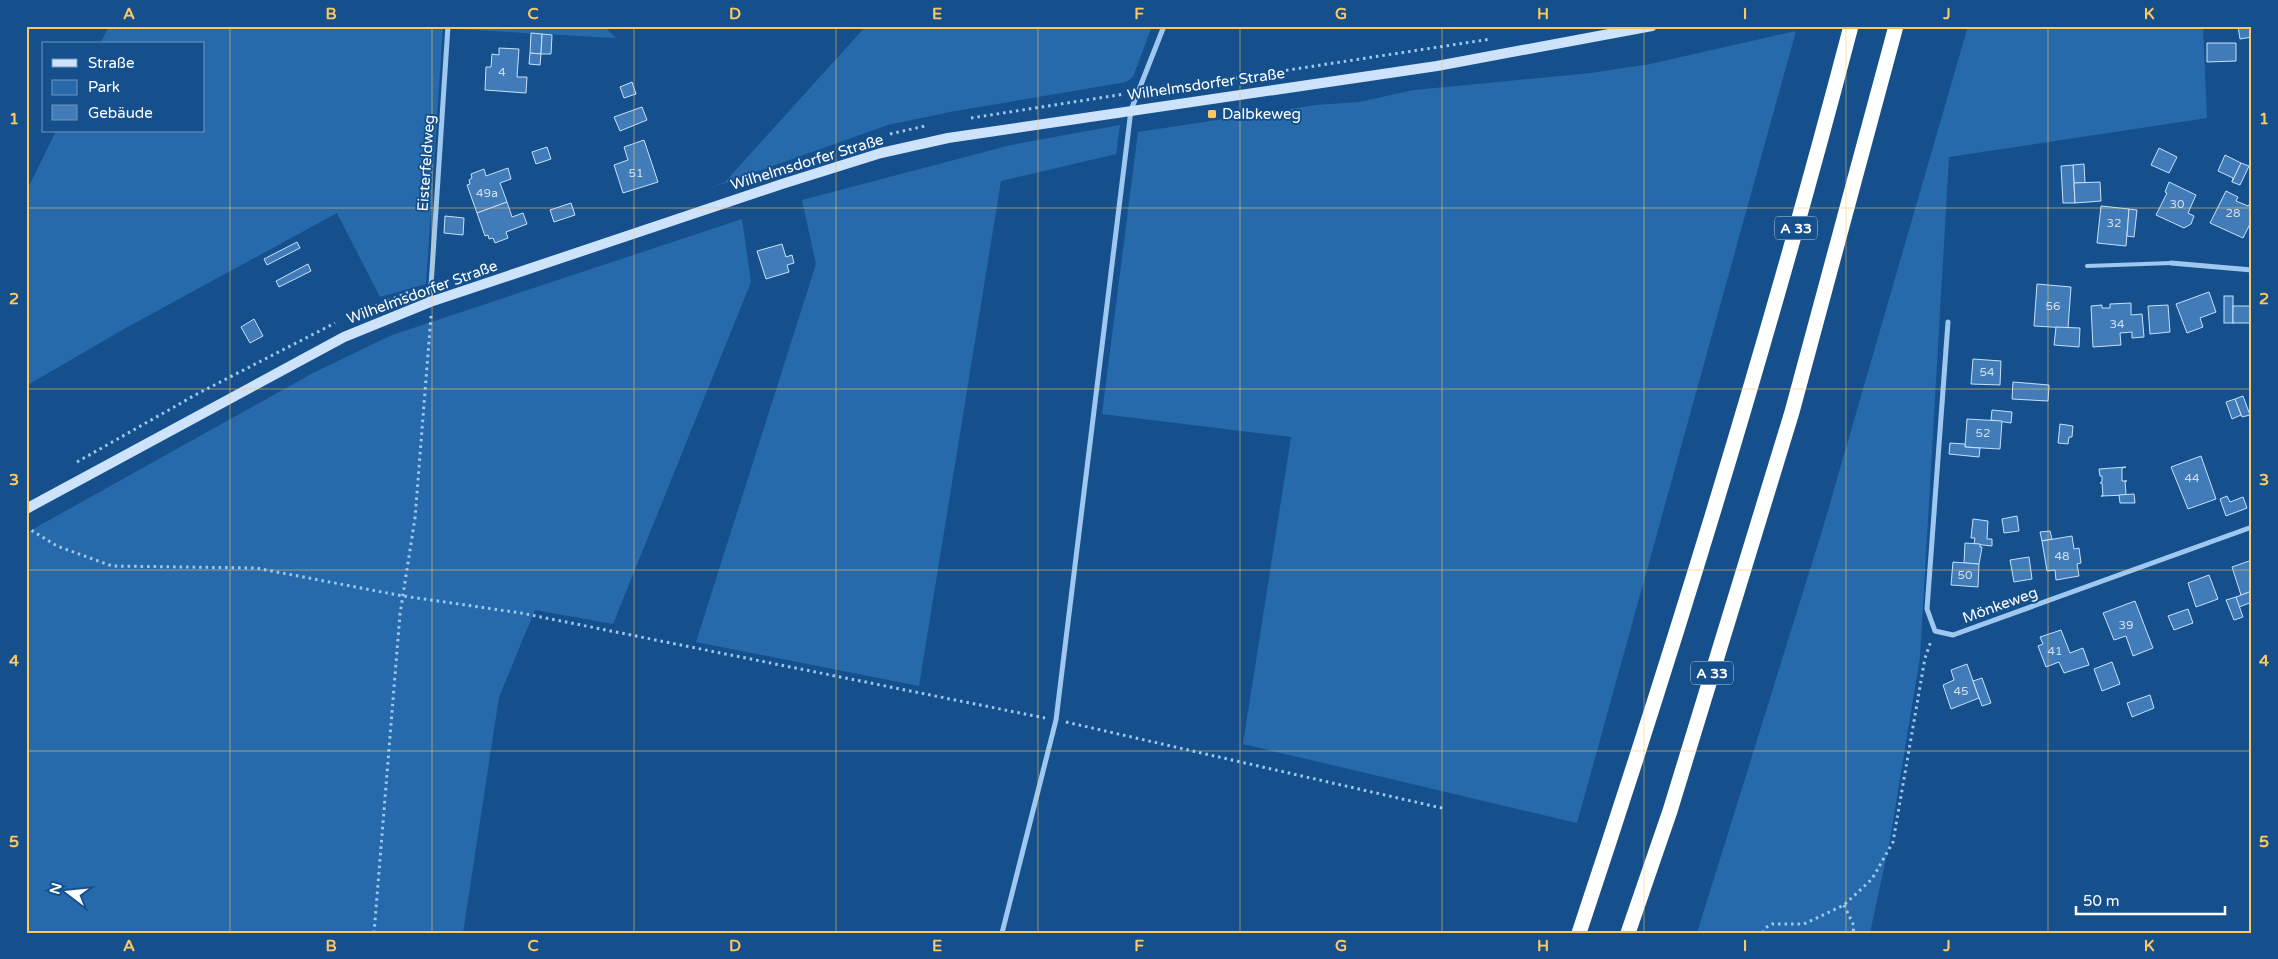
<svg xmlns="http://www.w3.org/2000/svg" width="2278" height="959" viewBox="0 0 2278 959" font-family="'Varela Round',sans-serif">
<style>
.green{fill:#276aac}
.building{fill:#427cb8;stroke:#c6e1fb}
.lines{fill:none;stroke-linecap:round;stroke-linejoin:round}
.path{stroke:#9fc8f0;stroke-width:3;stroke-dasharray:2.5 4;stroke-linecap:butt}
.lane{stroke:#9fc8f0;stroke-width:4}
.street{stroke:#9fc8f0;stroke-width:5}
.secondary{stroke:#cde3fb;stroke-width:10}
.highway{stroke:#fff;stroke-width:15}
.grid{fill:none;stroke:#ffc85e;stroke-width:1;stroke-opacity:0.55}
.poi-dot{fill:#ffc85e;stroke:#15508d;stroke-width:2}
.labels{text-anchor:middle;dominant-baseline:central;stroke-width:4;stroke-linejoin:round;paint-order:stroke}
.number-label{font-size:12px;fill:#d0deed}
.shield{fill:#15508d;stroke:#b9cadd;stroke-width:1}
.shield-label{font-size:14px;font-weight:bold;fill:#fff}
.street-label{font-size:15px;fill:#fff;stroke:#15508d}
.poi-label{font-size:15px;fill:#fff;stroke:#15508d;text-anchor:start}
.neatline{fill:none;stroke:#ffc85e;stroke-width:2}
.grid-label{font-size:16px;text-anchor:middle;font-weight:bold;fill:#ffc85e}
</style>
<rect width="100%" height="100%" fill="#15508d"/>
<!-- green -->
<g class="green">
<polygon points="109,26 443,26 426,284 380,297 337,213 124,329 26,386 26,192 56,131 204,131 204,44 100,44"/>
<polygon points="455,26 604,26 616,38 455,29"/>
<polygon points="866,26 1152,26 1133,77 1126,82 950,112 888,125 708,189 725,182"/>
<polygon points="1968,26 2203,26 2207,118 1949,157 1920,657 1890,840 1870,933 1697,933 1822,531"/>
<polygon points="1796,31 1577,823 1243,744 1291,437 1102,414 1138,132 1316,105 1359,102 1414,90 1591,73 1650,64"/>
<polygon points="1120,125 1116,154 1001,181 919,686 696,642 816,264 802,200 1011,145"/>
<polygon points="742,219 751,282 613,624 535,610 499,697 463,933 26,933 26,533 313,373 392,335"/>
</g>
<!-- building -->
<g class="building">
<polygon points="2238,26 2252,26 2252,37 2240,39"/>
<polygon points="531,33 542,34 541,54 530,53"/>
<polygon points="542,34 552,35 551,54 541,54"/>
<polygon points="2207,43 2236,43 2236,61 2207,62"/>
<polygon points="499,48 519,49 517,77 527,77 526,93 485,90 486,67 491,67 492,54 499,55"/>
<polygon points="530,53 541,54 540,65 529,64"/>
<polygon points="632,82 636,94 624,98 620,87"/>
<polygon points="642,107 647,120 620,131 614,117"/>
<polygon points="644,140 658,182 623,193 614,165 628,160 624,147"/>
<polygon points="547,147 551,159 536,164 532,152"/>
<polygon points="2159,148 2177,157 2169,173 2151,165"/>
<polygon points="2225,155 2241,163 2232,182 2233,178 2218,171"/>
<polygon points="2241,163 2249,166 2240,185 2232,182"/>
<polygon points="2084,164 2085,183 2074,183 2073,165"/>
<polygon points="2073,165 2075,203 2063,203 2061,166"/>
<polygon points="508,168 511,179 500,183 507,202 477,213 467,185 470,184 469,180 472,178 471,174 484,169 486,176"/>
<polygon points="2100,182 2101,201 2075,203 2074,183"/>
<polygon points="2169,182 2196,195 2188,213 2194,216 2191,224 2184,228 2156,215 2167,193 2165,192"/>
<polygon points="2226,191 2238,197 2236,201 2248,206 2252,201 2252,220 2243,238 2210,223"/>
<polygon points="507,202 512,217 523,213 527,224 506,232 508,238 495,243 493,238 489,239 488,235 485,236 477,213"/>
<polygon points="571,203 575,215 554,222 550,210"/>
<polygon points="2101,206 2129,209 2126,246 2097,243"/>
<polygon points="2129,209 2137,210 2134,237 2127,236"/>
<polygon points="445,216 464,218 463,235 444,233"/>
<polygon points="297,242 300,248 267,265 264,259"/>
<polygon points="782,244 786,257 792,255 794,263 787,265 789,272 766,279 757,251"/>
<polygon points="308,264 311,271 279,287 276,281"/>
<polygon points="2037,284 2071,287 2068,328 2034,326"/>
<polygon points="2209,292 2216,312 2200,318 2203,327 2187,333 2176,304"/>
<rect x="2224" y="296" width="9" height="27"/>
<polygon points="2131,303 2131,315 2142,314 2144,337 2132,338 2132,332 2120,333 2121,345 2093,347 2091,306 2102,305 2102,308 2110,308 2110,304"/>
<polygon points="2168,305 2170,332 2150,334 2148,306"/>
<rect x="2233" y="306" width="19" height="17"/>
<polygon points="254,319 263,336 250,343 241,327"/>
<polygon points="2056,327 2080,328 2079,347 2054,345"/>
<polygon points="1973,359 2001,361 2000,385 1971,384"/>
<polygon points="2013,382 2049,385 2048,401 2012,399"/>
<polygon points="2243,396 2250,415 2242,417 2235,399"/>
<polygon points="2235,399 2241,415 2232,419 2226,402"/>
<polygon points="1992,410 2012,412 2011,423 1991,420"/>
<polygon points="1967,419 2002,421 2000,449 1965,447"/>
<polygon points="2060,424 2073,426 2072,437 2069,437 2068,444 2058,443"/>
<polygon points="1950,443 1965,444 1965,447 1980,448 1979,457 1949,454"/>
<polygon points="2201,456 2216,499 2188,509 2171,467"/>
<polygon points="2126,467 2122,468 2122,481 2127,481 2125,481 2126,494 2127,495 2101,496 2103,496 2102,483 2100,483 2102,482 2102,476 2100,476 2099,469"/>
<polygon points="2134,494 2135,503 2120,503 2119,495"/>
<polygon points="2227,496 2230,502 2243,497 2247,508 2226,516 2220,499"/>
<polygon points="2017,516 2019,531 2004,533 2002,519"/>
<polygon points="1973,519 1988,521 1987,539 1992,539 1992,546 1974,544 1975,538 1971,538"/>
<polygon points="2050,531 2052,539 2042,541 2040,532"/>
<polygon points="2072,536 2074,549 2079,548 2081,563 2077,564 2079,576 2056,580 2055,570 2047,571 2042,541"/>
<polygon points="1965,543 1980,544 1980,547 1982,547 1979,564 1964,563"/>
<polygon points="2029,557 2032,579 2014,582 2010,560"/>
<polygon points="2252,560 2252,591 2241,595 2232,567"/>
<polygon points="1953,562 1979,564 1978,587 1951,585"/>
<polygon points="2209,575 2218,599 2196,607 2188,583"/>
<polygon points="2252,591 2252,602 2239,607 2236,597"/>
<polygon points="2236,597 2243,617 2234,620 2226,600"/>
<polygon points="2135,601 2153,648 2133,656 2126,636 2114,640 2103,613"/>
<polygon points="2188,609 2193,623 2174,630 2168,616"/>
<polygon points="2061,630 2070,653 2083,648 2089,665 2064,673 2059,662 2046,667 2038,646 2043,644 2040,637"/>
<polygon points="2112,662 2120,684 2102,691 2094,669"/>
<polygon points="1967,664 1979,698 1951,709 1943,685 1954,680 1951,670"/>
<polygon points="1982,678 1991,703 1982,706 1973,681"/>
<polygon points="2150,695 2154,708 2132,717 2127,703"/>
</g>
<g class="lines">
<!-- path -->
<g class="path">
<polyline points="1151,91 1491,39"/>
<polyline points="971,118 1125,94"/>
<polyline points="890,134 925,126"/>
<polyline points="364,311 409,292"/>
<polyline points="77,462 197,394 335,323"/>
<polyline points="26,527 57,546 112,566 256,568 403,596 521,613 1045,718"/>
<polyline points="1066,722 1446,809"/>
<polyline points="1844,905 1854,926 1853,933"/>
<polyline points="374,933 400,614 415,518 431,316"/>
<polyline points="1763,933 1765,928 1772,924 1804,924 1844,905 1872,879 1893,842 1925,658 1931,641"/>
</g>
<!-- lane -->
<polyline class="lane" points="2087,266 2171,263"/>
<!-- street -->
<g class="street">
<polyline points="2171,263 2252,270"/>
<polyline points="430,301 448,26"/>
<polyline points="1948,322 1927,609 1935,631 1953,635 2252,527"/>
<polyline points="1002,933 1056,720 1131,110 1164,26"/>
</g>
<!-- secondary -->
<polyline class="secondary" points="26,509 344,337 430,302 782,184 881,153 948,138 1437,66 1652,26"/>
<!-- highway -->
<g class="highway">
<path d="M1579,933C1679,633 1771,332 1851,26"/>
<polyline points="1628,933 1670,811 1792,412 1896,26"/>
</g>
</g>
<!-- grid -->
<path class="grid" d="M230,26V933M432,26V933M634,26V933M836,26V933M1038,26V933M1240,26V933M1442,26V933M1644,26V933M1846,26V933M2048,26V933M26,208H2252M26,389H2252M26,570H2252M26,751H2252"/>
<!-- markers -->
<rect class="poi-dot" x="1207" y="109" width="10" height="10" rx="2.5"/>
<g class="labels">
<!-- number labels -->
<g class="number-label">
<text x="502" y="72">4</text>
<text x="636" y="173">51</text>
<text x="487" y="193">49a</text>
<text x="2177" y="204">30</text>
<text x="2233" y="213">28</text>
<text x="2114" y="223">32</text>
<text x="2053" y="306">56</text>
<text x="2117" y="324">34</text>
<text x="1987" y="372">54</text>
<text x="1983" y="433">52</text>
<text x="2192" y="478">44</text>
<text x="2062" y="556">48</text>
<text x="1965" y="575">50</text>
<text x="2126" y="625">39</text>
<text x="2055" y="651">41</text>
<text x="1961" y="691">45</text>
</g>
<!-- shield labels -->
<g class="shield">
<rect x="1775" y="216.5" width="42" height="23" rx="4"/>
<rect x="1691" y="661.5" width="42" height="23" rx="4"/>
</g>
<g class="shield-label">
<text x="1796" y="228">A 33</text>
<text x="1712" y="673">A 33</text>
</g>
<!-- street labels -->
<g class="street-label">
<text transform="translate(1206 84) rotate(-8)">Wilhelmsdorfer Straße</text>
<text transform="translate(807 162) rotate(-17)">Wilhelmsdorfer Straße</text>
<text transform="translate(426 163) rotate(-86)">Eisterfeldweg</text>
<text transform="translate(422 292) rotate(-20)">Wilhelmsdorfer Straße</text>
<text transform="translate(2000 605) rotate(-20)">Mönkeweg</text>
</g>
<!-- poi labels -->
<g class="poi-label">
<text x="1222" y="114">Dalbkeweg</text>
</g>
</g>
<!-- border -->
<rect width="2278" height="959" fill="none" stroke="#15508d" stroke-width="55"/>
<!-- legend -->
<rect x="42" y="42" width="162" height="90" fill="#15508d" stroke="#7396bb"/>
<rect x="52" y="59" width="25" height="8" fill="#cde3fb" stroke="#7396bb"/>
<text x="88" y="68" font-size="15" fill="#ffffff">Straße</text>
<rect x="52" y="80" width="25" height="15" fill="#276aac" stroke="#7396bb"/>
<text x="88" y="92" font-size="15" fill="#ffffff">Park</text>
<rect x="52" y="105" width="25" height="15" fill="#427cb8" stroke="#7396bb"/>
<text x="88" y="118" font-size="15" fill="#ffffff">Gebäude</text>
<!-- north arrow -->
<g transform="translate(68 892) rotate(286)" stroke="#15508d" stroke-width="4" paint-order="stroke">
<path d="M0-4L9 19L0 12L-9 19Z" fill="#ffffff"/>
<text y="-8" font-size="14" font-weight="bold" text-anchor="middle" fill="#ffffff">N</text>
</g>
<!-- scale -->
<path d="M2076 906v8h149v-8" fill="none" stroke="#ffffff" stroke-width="2.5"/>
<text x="2083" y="906" font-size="15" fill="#ffffff" stroke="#15508d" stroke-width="4" paint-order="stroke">50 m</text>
<rect x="28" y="28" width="2222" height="904" class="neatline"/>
<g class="grid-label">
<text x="129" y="19">A</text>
<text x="331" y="19">B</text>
<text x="533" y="19">C</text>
<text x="735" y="19">D</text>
<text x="937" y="19">E</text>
<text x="1139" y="19">F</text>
<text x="1341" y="19">G</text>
<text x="1543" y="19">H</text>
<text x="1745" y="19">I</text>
<text x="1947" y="19">J</text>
<text x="2149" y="19">K</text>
<text x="14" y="124">1</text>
<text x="2264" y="124">1</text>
<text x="14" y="304">2</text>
<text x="2264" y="304">2</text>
<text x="14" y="485">3</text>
<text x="2264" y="485">3</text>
<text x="14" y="666">4</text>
<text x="2264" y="666">4</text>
<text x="14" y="847">5</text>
<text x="2264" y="847">5</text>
<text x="129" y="951">A</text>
<text x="331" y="951">B</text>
<text x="533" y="951">C</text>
<text x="735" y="951">D</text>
<text x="937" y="951">E</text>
<text x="1139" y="951">F</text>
<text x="1341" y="951">G</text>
<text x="1543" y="951">H</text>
<text x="1745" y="951">I</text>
<text x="1947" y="951">J</text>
<text x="2149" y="951">K</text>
</g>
</svg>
